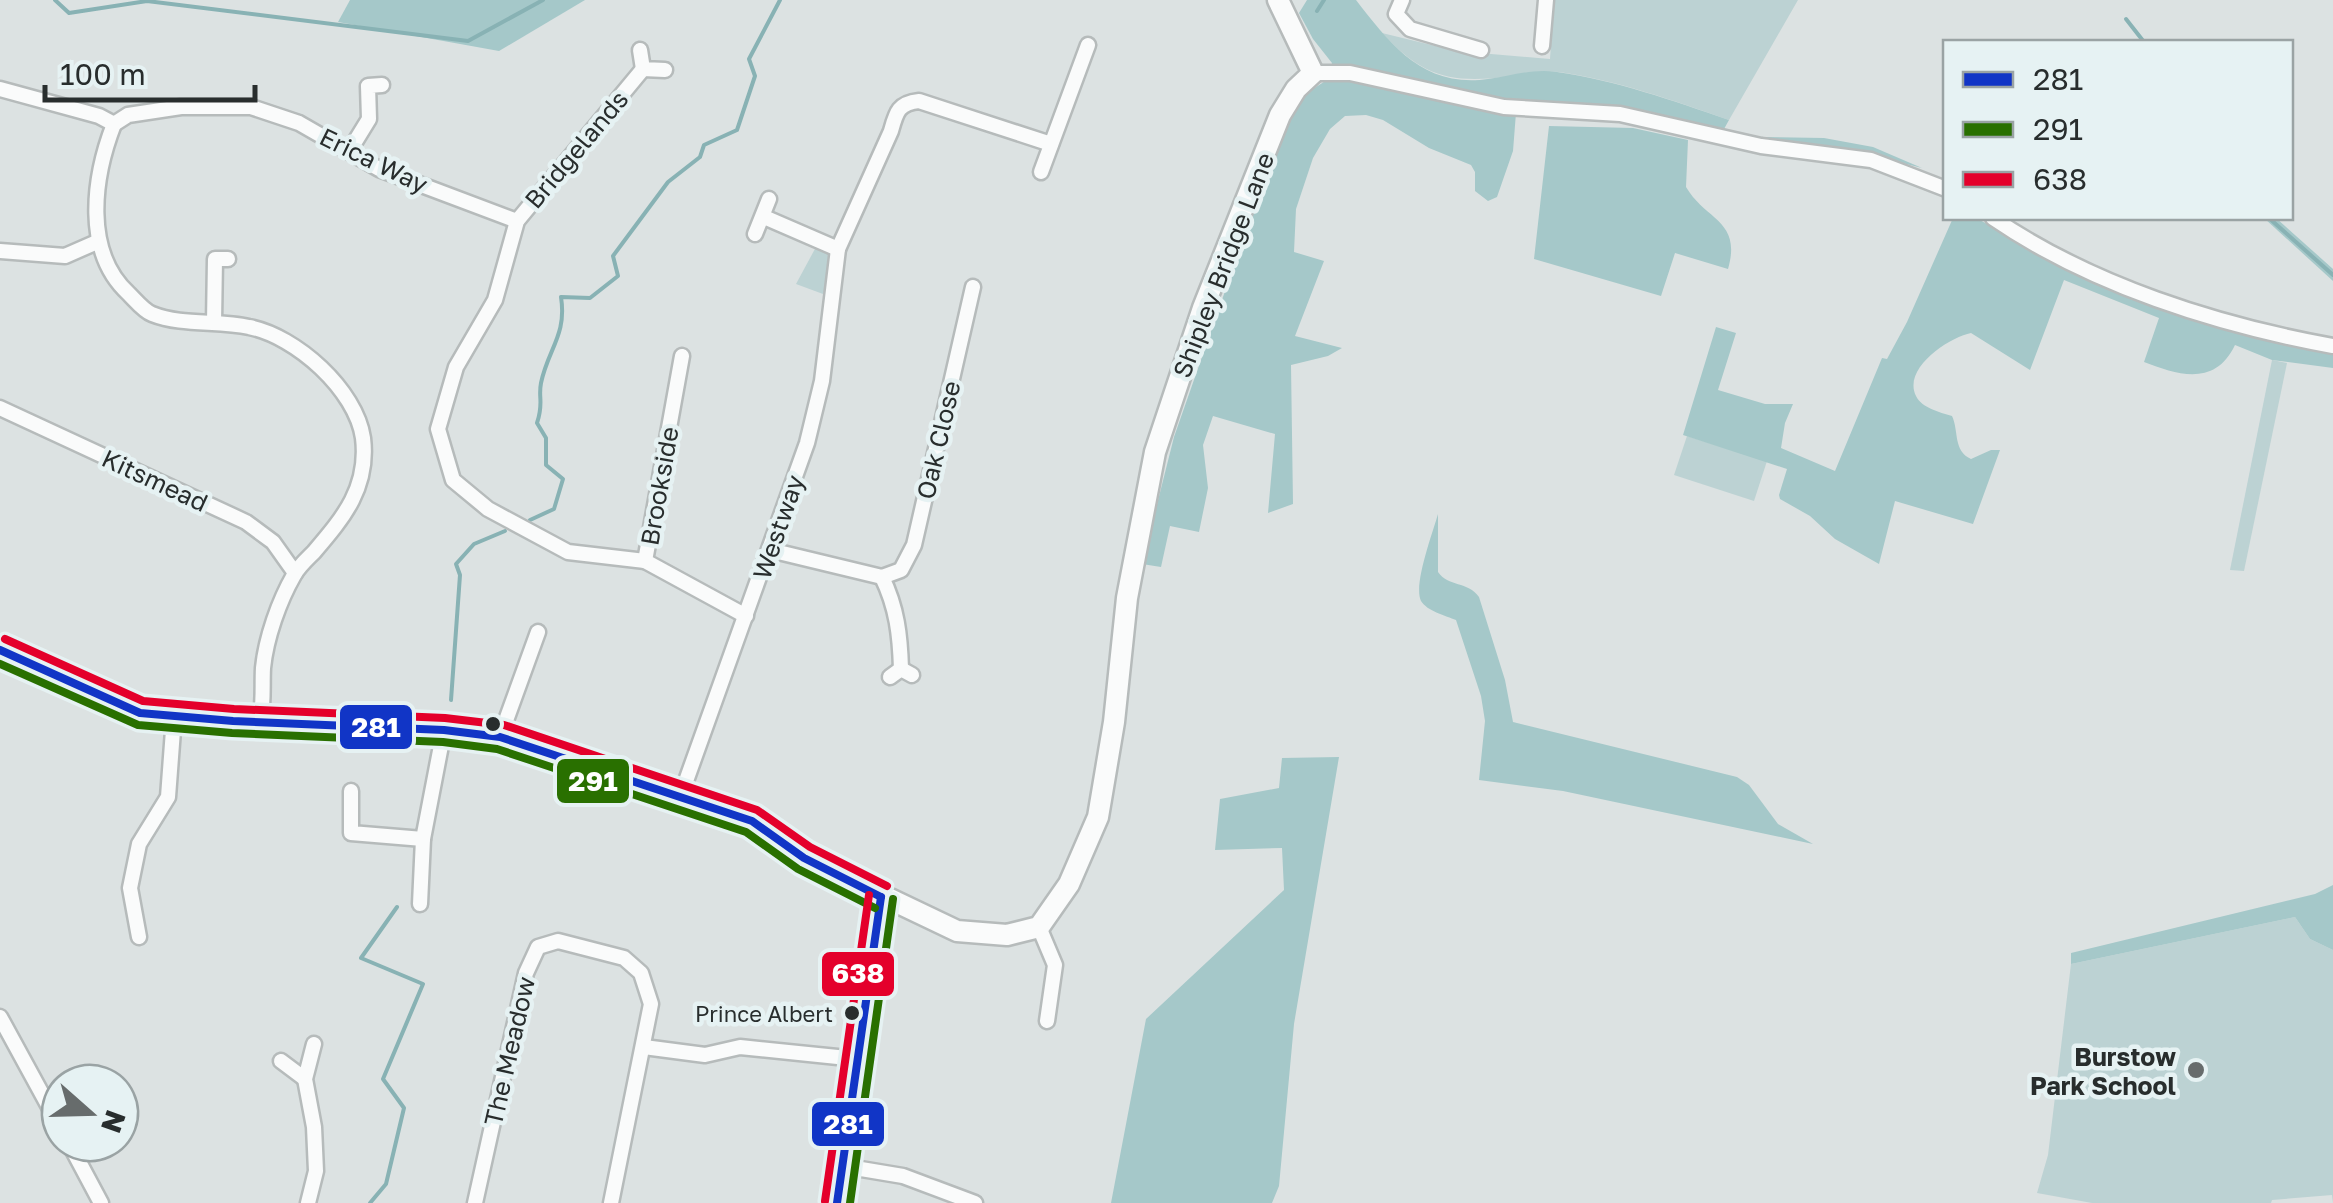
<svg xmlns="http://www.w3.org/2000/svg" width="2333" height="1203" viewBox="0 0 2333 1203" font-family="'Golos Text',sans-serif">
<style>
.green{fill:#bcd2d3}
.forest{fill:#a5c8c9}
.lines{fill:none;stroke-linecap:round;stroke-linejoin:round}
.stream{stroke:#88b2b4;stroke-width:4}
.street-casing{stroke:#b6bbbb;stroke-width:19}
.secondary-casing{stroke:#b6bbbb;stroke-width:25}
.street{stroke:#fafbfb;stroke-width:14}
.secondary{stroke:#fafbfb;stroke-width:20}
.bus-1-casing{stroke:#e6f2f3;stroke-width:15}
.bus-2-casing{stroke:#e6f2f3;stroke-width:15}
.bus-3-casing{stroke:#e6f2f3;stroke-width:15}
.bus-1{stroke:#1135c6;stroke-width:8}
.bus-2{stroke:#297000;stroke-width:8}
.bus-3{stroke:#e4002b;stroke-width:8}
.bus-dot{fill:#282d2d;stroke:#e6f2f3;stroke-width:4}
.poi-dot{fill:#676c6c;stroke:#e6f2f3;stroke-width:4}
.labels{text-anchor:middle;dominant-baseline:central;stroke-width:9;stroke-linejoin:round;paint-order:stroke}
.bus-label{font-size:22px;fill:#282d2d;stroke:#e6f2f3;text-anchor:end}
.street-label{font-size:25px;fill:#282d2d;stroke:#e6f2f3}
.poi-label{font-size:25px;font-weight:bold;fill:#282d2d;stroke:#e6f2f3;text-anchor:end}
.line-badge{stroke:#e6f2f3;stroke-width:4}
.badge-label{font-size:28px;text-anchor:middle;font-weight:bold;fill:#fff}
</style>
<rect width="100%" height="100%" fill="#dce2e2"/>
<!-- green -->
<g class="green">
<path d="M1554,0H1798L1729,120C1672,100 1619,81 1559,72C1544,70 1528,74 1513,76C1452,84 1424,78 1382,33L1456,51L1550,59Z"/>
<polygon points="816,247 830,254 829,283 823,294 796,284"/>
<polygon points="2272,360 2287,363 2244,571 2230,570"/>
<polygon points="1687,436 1767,461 1754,501 1674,475"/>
<polygon points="2295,917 2310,939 2333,950 2333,1203 2332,1195 2272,1200 2271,1203 2092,1203 2037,1193 2048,1155 2071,964"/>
</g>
<!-- forest -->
<g class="forest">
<polygon points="350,0 585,0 499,51 338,22"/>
<path d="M1307,0H1356C1391,45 1423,88 1488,79C1511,76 1534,68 1557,72C1618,81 1671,100 1729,120L1724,129L1632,110L1517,100L1513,151L1497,197L1488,201L1475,191V172L1471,165L1429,148L1383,120L1366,115L1345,116L1330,129L1313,158L1296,209L1294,252L1324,261L1295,336L1342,348L1328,356L1291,365L1293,504L1268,513L1275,434L1213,416L1203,445L1208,488L1199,532L1170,526L1161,567L1142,564L1174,437L1287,114L1302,96L1330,78L1332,63L1313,39L1299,13Z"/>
<path d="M1549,126L1633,128L1688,140L1686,187C1706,221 1742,220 1728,269L1675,253L1661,296L1534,259Z"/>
<polygon points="1759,137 1824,138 1873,147 1922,168 1859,152 1781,145"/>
<path d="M1953,218H1976L2063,265L2333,351V368L2272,360L2235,345C2215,387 2178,375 2144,362L2159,318L2064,280L2030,370L1971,333C1950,337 1902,368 1916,396C1922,408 1939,412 1952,416C1959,431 1953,451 1971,459L1991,450H2000L1973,524L1895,501L1879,564L1835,539L1810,516L1780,499L1779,495L1787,469L1683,435L1716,327L1736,333L1718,390L1765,404H1793L1785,423L1781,448L1835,471L1882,358L1887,359L1907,322Z"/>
<polygon points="2264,218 2276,218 2333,269 2333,281"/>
<path d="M1438,514V572C1448,587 1468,581 1479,597L1505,680L1513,722L1737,777L1749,785L1778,824L1813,844L1563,791L1479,780L1485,721L1481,696L1456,620C1446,616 1427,611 1421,601C1413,585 1433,532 1438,514Z"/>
<polygon points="1339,757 1294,1024 1279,1186 1272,1203 1111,1203 1146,1019 1284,890 1282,848 1215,850 1220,799 1279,788 1282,758"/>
<polygon points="2333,885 2333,950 2310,939 2295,917 2071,964 2071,953 2315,894"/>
</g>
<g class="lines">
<!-- stream -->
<g class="stream">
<polyline points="55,0 69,13 147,1 468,41 543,0"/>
<polyline points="1317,11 1324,0"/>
<polyline points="2126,19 2144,42"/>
<polyline points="2269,218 2333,275"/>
<path d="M530,520L554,509L563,479L546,465V438L537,423C544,403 538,398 541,383C548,349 567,335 561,297L590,298L618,276L613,256L668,182L700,157L704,145L737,130L755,76L749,59L780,0"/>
<polyline points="451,700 460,575 456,564 474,544 505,531"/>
<polyline points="370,1203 386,1184 404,1108 383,1079 423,984 361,958 397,907"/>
</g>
<defs>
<g id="street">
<polyline points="1402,0 1396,14 1410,29 1481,50"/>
<polyline points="1542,46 1546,0"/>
<polyline points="640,50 643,69 665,70"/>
<polyline points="643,69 517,221 495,300 456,367 438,429 453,480 488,509 568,552 645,561"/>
<polyline points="1313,73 1350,73 1504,107 1620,114 1761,146 1871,160 1946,189"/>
<polyline points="0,89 99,116 114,124 128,115 181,107 251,107 299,123 379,169 517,221"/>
<path d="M114,124C93,178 83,252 129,294C136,301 144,311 152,314C182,326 218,320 249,327C296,336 356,390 363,438C369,487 344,517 314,552C307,559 299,566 294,575C279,601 266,638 263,668C262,686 264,703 260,721"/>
<polyline points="350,150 369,119 368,86 382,85"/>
<polyline points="1041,172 1088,45"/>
<polyline points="764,217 838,249"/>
<path d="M1993,218C2091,285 2217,325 2333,346"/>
<polyline points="755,234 769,199"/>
<polyline points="0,251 65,256 97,242"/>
<polyline points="214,322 215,259 228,259"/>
<polyline points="682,356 645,561 746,616"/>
<polyline points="0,408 246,522 273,542 295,573"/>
<polyline points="770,550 882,577 901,570 914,545 973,287"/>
<path d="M882,577C897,608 900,635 901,669"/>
<polyline points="890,677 901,669 912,675"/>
<polyline points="500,737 538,632"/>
<polyline points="351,791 351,833 423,839 444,730"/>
<path d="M681,795L807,443L822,381L838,249L891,131C896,113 898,103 919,101L1051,144"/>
<polyline points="420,904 423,839"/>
<polyline points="1039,927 1055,965 1047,1021"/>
<polyline points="139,937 130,888 139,844 168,797 174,717"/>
<polyline points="0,1017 60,1127"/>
<polyline points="644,1047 705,1055 740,1047 857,1059"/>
<polyline points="281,1061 305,1079"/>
<polyline points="69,1143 101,1203"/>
<polyline points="843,1166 903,1176 975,1203"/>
<polyline points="308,1203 316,1171 314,1127 305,1079 314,1044"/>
<polyline points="475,1203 526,973 538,947 558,941 624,958 641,973 651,1004 611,1203"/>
</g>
<g id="secondary">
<polyline points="0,650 140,713 233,721 444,730 500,737 752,821 804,858 957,931 1007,935 1039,927 1069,884 1098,817 1114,722 1127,598 1155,452 1203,308 1280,115 1296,89 1313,73 1278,0"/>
<polyline points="837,1203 881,897"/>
</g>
</defs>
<!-- street casing -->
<use href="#street" class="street-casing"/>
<!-- secondary casing -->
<use href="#secondary" class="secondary-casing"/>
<!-- street -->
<use href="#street" class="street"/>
<!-- secondary -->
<use href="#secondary" class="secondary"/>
<defs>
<g id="bus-1">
<polyline points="0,650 140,713 233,721 444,730 500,737 752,821 804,858 881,897"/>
<polyline points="837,1203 881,897"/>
</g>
<g id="bus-2">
<polyline points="0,664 138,725 232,733 443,742 497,749 746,832 798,869 875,908"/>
<polyline points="850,1203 893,899"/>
</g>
<g id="bus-3">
<polyline points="5,639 143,701 234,709 445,718 504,725 757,810 810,847 887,886"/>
<polyline points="825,1201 869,895"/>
</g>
</defs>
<!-- bus-1 casing -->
<use href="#bus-1" class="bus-1-casing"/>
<!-- bus-2 casing -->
<use href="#bus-2" class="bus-2-casing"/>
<!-- bus-3 casing -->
<use href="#bus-3" class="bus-3-casing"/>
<!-- bus-1 -->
<use href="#bus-1" class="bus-1"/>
<!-- bus-2 -->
<use href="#bus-2" class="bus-2"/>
<!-- bus-3 -->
<use href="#bus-3" class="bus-3"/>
</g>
<!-- markers -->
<g class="bus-dot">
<circle cx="493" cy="724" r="9"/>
<circle cx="852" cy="1013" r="9"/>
</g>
<circle class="poi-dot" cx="2196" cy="1070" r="10"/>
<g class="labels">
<!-- bus labels -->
<g class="bus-label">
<text x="833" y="1013">Prince Albert</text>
</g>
<!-- street labels -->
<g class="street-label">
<text transform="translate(576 149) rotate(-50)">Bridgelands</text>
<text transform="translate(374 160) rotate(26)">Erica Way</text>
<text transform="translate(1223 265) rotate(-69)">Shipley Bridge Lane</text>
<text transform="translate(938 440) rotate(-77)">Oak Close</text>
<text transform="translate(155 480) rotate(25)">Kitsmead</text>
<text transform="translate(659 486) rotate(-80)">Brookside</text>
<text transform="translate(778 527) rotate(-71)">Westway</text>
<text transform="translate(509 1051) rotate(-77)">The Meadow</text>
</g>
<!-- poi labels -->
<g class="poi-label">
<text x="2176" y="1056">Burstow<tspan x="2176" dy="29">Park School</tspan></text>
</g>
</g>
<g class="line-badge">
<rect x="338" y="703" width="76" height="48" rx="10" fill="#1135c6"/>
<rect x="555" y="757" width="76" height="48" rx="10" fill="#297000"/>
<rect x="820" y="950" width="76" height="48" rx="10" fill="#e4002b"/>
<rect x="810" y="1100" width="76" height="48" rx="10" fill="#1135c6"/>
</g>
<g class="badge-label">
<text x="376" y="737">281</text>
<text x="593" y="791">291</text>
<text x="858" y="983">638</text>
<text x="848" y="1134">281</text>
</g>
<!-- legend -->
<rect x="1943" y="40" width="350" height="180" fill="#e6f2f3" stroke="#9aa3a4" stroke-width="2.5"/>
<rect x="1963" y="72" width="50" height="15" fill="#1135c6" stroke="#9aa3a4" stroke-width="2.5"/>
<text x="2033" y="90" font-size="30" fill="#282d2d">281</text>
<rect x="1963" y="122" width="50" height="15" fill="#297000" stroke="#9aa3a4" stroke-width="2.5"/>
<text x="2033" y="140" font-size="30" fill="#282d2d">291</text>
<rect x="1963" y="172" width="50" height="15" fill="#e4002b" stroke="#9aa3a4" stroke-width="2.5"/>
<text x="2033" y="190" font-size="30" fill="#282d2d">638</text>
<!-- north arrow -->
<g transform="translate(90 1113) rotate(110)"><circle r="48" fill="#e6f2f3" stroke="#9aa3a4" stroke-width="2.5"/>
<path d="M0-8L18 38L0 25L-18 38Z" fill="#676c6c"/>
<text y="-15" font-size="28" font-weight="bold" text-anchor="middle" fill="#282d2d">N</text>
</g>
<!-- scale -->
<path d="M45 85v15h210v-15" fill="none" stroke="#282d2d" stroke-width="5"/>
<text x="60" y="85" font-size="30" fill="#282d2d" stroke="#e6f2f3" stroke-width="8" paint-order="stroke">100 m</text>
</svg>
